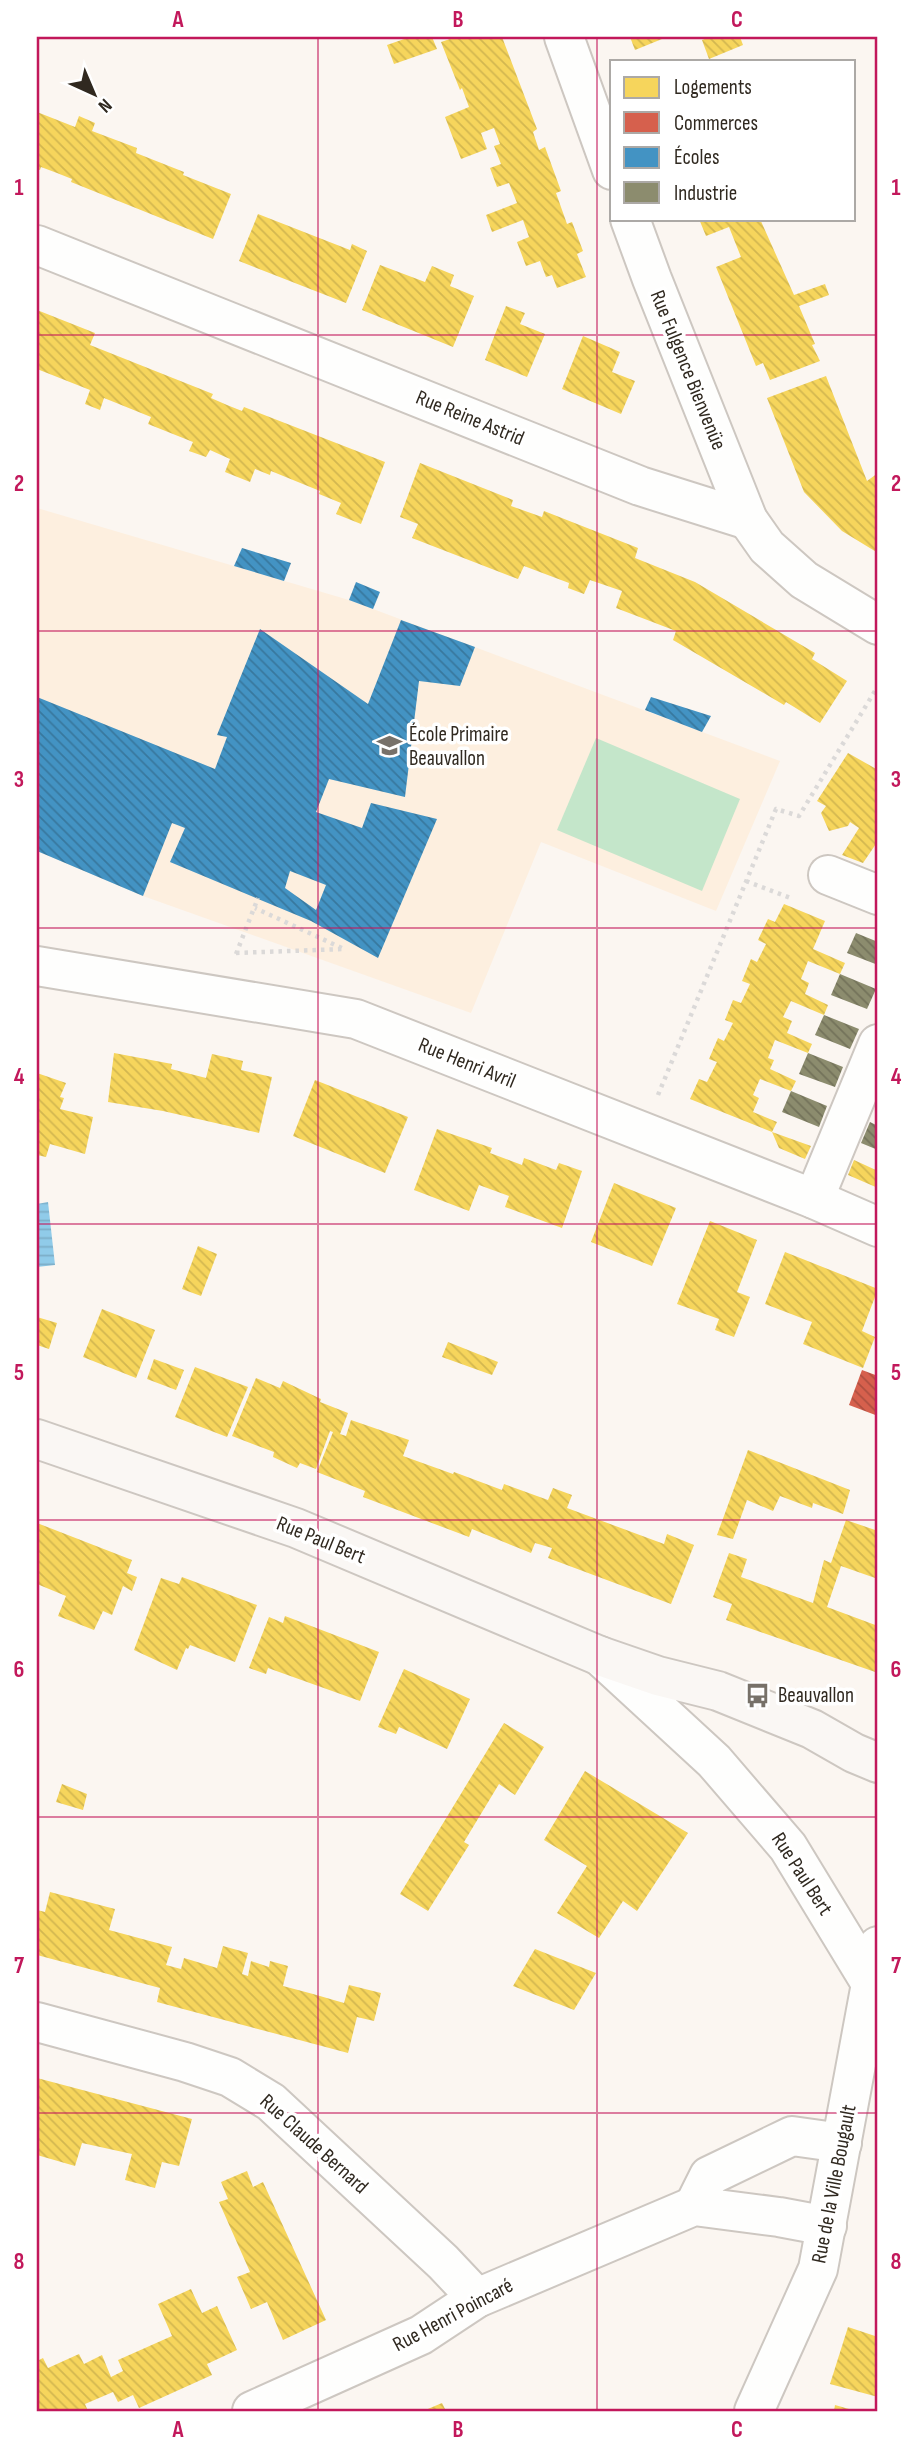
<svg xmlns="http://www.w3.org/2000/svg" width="915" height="2448" viewBox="0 0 915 2448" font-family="'Sofia Sans Condensed',sans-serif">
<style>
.built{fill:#fdefdf}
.garden{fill:#c4e6ca}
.water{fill:url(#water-rules)}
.homes{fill:url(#homes-back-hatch)}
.shops{fill:url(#shops-back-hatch)}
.schools{fill:url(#schools-back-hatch);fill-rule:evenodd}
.industry{fill:url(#industry-back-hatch)}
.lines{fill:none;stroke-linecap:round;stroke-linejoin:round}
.minor-casing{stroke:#cdc7c1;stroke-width:42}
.secondary-casing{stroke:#cdc7c1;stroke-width:42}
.path{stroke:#dbd9d8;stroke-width:4.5;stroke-dasharray:3.5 5;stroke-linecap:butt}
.minor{stroke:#fefefd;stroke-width:38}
.secondary{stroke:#faf7f4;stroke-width:38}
.grid{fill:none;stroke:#c2185b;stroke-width:2;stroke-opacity:0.55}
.labels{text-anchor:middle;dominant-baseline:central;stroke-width:7;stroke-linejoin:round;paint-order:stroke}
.street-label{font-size:21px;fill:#302920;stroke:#fff}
.poi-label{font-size:21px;fill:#302920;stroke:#fff;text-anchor:start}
.neatline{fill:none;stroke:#c2185b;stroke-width:2.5}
.grid-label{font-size:23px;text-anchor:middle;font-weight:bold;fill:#c2185b}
</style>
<defs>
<pattern id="water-rules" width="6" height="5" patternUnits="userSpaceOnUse" patternTransform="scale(1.75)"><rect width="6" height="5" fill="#90cbe9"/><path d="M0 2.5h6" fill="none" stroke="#7caec8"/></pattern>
<pattern id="homes-back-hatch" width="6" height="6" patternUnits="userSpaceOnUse" patternTransform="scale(1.75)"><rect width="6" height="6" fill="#f6d55c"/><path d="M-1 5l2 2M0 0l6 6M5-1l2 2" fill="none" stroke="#d3b750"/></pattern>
<pattern id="shops-back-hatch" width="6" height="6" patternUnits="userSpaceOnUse" patternTransform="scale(1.75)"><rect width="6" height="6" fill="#d6604d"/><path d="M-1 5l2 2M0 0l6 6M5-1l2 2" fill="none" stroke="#ae4f40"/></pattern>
<pattern id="schools-back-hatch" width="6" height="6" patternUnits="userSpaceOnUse" patternTransform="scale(1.75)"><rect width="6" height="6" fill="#4393c3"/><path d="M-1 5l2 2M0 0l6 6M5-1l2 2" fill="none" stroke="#38789e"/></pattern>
<pattern id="industry-back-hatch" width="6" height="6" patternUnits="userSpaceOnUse" patternTransform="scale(1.75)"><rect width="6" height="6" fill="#8c8c6e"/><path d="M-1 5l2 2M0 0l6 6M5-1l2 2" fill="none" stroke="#73725a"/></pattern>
</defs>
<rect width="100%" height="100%" fill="#fbf6f1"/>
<!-- built -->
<polygon class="built" points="37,508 349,600 780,761 716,911 541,842 471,1013 143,896 37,851"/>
<!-- garden -->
<polygon class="garden" points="596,738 740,799 702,891 557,830"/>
<!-- water -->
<polygon class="water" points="48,1202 55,1265 37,1267 37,1204"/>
<!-- homes -->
<g class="homes">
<polygon points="410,37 432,37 437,49 394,64 387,45"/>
<polygon points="456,37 502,37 537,129 533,132 539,150 545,147 561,191 556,193 567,224 572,222 583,251 577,254 586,277 557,288 552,275 546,277 540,261 526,266 517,242 529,237 523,220 492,232 486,215 517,203 509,183 497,187 490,168 501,164 494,146 500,144 494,128 481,133 487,149 461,159 445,117 469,107 462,88 460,90 441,42"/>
<polygon points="630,37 667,37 635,50"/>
<polygon points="710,37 740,37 743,45 709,59 702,40"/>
<polygon points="37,112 75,127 79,116 95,123 92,131 137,148 136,153 184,172 183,175 231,194 213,239 71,182 72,179 57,173 41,167 40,170 37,169"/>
<polygon points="258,214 350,250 352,244 367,251 346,303 239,261"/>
<polygon points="699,219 760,219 794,295 825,284 829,295 799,306 815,344 812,345 820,361 770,380 763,363 756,366 716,267 741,257 729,227 706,236"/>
<polygon points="380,265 425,282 432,266 454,275 450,286 474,296 453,347 362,310"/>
<polygon points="506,306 525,313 520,324 545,334 527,377 485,360"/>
<polygon points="37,310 95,333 90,345 213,394 211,398 227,405 242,411 244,407 385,462 361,524 336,514 341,503 319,494 320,491 271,471 270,475 255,469 250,482 225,472 230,459 210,450 206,457 189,451 193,442 148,424 151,417 104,398 100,410 85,404 90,390 37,369"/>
<polygon points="583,336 620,352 612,372 635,381 621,414 562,389"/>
<polygon points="826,376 867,481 878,473 878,553 842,531 804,492 767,398"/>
<polygon points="420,463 513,500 511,506 542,517 544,511 638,548 635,558 695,582 815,653 812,659 847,681 820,723 786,702 784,705 673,640 676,631 616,608 622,591 590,580 584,594 568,588 569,583 524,566 518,579 412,538 418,524 400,517"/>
<polygon points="848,753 878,770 878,841 863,863 842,855 859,828 850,822 848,826 829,831 821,813 826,806 817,801"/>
<polygon points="784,904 825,921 813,949 845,963 840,974 808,961 801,979 809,983 805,994 828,1005 824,1015 791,1001 783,1017 792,1021 787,1033 812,1044 808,1053 775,1040 768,1058 774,1060 770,1069 796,1081 791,1091 760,1079 753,1095 759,1098 753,1112 777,1122 772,1132 690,1099 699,1079 707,1082 717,1062 709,1059 718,1038 724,1041 733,1023 725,1020 733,1000 741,1003 750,984 742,981 751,959 757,962 766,944 758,940 768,919 775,922"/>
<polygon points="114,1053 172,1064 171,1069 206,1078 212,1054 243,1061 241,1070 272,1077 259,1133 163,1111 108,1102"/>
<polygon points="37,1073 66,1083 60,1097 64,1098 60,1109 93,1117 85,1154 50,1144 46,1157 37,1155"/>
<polygon points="315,1080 408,1117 385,1173 293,1136"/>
<polygon points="437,1129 492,1148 490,1153 522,1165 524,1158 556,1170 559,1163 582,1171 562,1228 505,1207 509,1196 479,1185 469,1211 414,1190"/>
<polygon points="772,1132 811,1146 805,1159 779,1148"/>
<polygon points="854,1160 878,1171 878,1188 848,1175"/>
<polygon points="614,1183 676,1208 652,1266 591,1242"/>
<polygon points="710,1221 757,1240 737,1292 750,1297 734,1337 715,1330 719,1319 677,1304"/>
<polygon points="198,1246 217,1254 201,1296 182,1289"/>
<polygon points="785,1252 878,1289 862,1331 875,1337 863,1368 803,1344 812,1322 765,1304"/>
<polygon points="102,1309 155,1330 136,1378 83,1357"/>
<polygon points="37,1317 57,1323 49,1349 37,1345"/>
<polygon points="448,1342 498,1362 492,1375 442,1357"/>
<polygon points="154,1359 184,1370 176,1390 147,1379"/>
<polygon points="195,1367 248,1387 227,1437 175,1417"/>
<polygon points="256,1378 280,1388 283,1381 321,1399 320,1402 348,1413 340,1434 346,1436 351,1420 409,1440 403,1456 453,1474 454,1472 502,1490 504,1484 548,1500 553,1488 572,1495 567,1508 664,1544 667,1534 694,1545 671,1604 548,1558 552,1548 535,1543 531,1553 472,1529 469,1537 363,1497 365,1491 317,1472 333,1432 330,1431 316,1469 300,1463 297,1468 273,1457 274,1452 232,1436"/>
<polygon points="748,1450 850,1490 843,1514 813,1503 812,1508 780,1496 773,1511 747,1500 733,1539 717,1535"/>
<polygon points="846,1520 878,1531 878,1579 841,1566 827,1607 878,1626 878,1673 726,1620 732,1604 713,1597 729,1553 747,1559 741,1577 813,1603 824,1560 831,1563"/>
<polygon points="37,1523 132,1560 127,1573 137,1577 132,1591 123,1586 112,1615 103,1611 94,1630 58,1616 66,1596 37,1584"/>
<polygon points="182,1577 257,1605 235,1662 190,1645 188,1649 186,1648 177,1670 134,1650 161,1578 179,1584"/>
<polygon points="285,1616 379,1652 360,1701 268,1668 266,1674 249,1668 269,1617 283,1623"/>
<polygon points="404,1669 470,1699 447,1749 399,1727 396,1734 378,1727"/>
<polygon points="504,1723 544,1747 515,1795 499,1784 464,1842 469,1845 428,1911 400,1894"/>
<polygon points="585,1771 688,1833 637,1911 623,1901 599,1938 557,1913 587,1866 544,1840"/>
<polygon points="62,1784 87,1794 83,1810 56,1802"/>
<polygon points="50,1892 115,1909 109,1930 172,1947 166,1965 181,1969 184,1958 217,1968 223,1946 248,1953 242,1974 248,1976 251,1961 269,1967 270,1961 288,1966 283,1986 313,1994 344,2003 349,1985 381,1993 374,2021 357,2017 348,2053 157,2002 160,1988 37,1955 37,1910 45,1912"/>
<polygon points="535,1949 596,1973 574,2010 513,1986"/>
<polygon points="37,2078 192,2119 179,2166 162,2162 155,2188 125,2180 132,2154 82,2143 75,2166 37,2155"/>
<polygon points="247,2171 253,2187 263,2182 326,2320 283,2340 267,2302 251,2309 237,2277 250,2272 219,2202 228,2199 221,2182"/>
<polygon points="191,2289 202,2313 217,2306 237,2350 207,2364 212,2375 139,2408 133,2395 118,2402 113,2392 85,2404 88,2411 37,2411 37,2361 43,2358 48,2368 79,2354 84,2364 102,2355 111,2377 123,2371 118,2360 172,2336 158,2304"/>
<polygon points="848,2327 878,2337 878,2397 830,2384"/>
<polygon points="442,2403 446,2411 423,2411"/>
<polygon points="835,2405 856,2411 834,2411"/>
</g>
<!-- shops -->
<polygon class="shops" points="862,1370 878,1376 878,1416 849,1405"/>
<!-- schools -->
<g class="schools">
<polygon points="242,548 291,563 284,581 234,566"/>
<polygon points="356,582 380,592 373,609 349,600"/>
<path d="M401,620L475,647L460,686L419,681L405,797L329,779L316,812L362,828L371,803L437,819L378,958L311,921L170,862L185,828L172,823L143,896L37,851V697L215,769L227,737L217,735L260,629L368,704ZM290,871L326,885L316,910L285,888Z"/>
<polygon points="651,697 711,716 702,732 645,710"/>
</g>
<!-- industry -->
<g class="industry">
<polygon points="856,933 878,942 878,965 847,953"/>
<polygon points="840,974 876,989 867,1009 831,995"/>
<polygon points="824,1015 859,1029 850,1049 815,1035"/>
<polygon points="808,1053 843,1067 835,1087 799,1074"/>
<polygon points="791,1091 827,1106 819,1127 782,1112"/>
<polygon points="870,1122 878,1126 878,1150 861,1143"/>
</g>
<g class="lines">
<defs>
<g id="minor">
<polyline points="564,37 612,170"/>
<polyline points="630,219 652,279 748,520 767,547 804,580 878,625"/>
<polyline points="37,245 640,486 748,520"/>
<polyline points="828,875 878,895"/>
<polyline points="37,966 356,1019 814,1199 878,1227"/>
<polyline points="814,1199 878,1044"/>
<polyline points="600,1656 714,1761 788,1847 872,1985"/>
<polyline points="37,2022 185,2062 230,2077 271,2102 443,2262 477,2298"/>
<polyline points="694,2206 709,2176 792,2136 842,2143"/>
<polyline points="252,2411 421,2335 477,2298 694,2206 779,2217 827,2226"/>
<polyline points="754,2411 818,2269 878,1946"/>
</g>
<polyline id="secondary" points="37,1439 296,1528 600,1656 658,1676 718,1691 812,1729 854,1753 878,1763"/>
</defs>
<!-- minor casing -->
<use href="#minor" class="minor-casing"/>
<!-- secondary casing -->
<use href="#secondary" class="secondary-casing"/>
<!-- path -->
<g class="path">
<polyline points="746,881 793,899"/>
<polyline points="236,953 344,949 255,908"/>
<polyline points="236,954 258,898"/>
<polyline points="658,1095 776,809 799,816 878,686"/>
</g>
<!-- minor -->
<use href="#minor" class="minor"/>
<!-- secondary -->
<use href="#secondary" class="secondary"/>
</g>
<!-- grid -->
<path class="grid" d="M318,37V2411M597,37V2411M37,335H878M37,631H878M37,928H878M37,1224H878M37,1520H878M37,1817H878M37,2113H878"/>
<!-- icons -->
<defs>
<symbol id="school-bare" viewBox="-9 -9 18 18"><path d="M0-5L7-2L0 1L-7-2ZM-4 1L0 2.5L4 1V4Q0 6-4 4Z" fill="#777169" stroke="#fff" stroke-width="2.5" paint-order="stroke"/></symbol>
<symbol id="bus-bare" viewBox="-9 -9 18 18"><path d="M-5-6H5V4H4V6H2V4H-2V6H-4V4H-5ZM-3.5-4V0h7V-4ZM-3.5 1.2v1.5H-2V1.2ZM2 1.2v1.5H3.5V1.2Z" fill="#777169" stroke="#fff" stroke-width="2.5" paint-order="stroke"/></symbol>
</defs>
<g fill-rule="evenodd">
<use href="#school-bare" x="372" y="728" width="35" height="35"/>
<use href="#bus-bare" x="740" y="1678" width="35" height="35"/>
</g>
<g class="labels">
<!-- street labels -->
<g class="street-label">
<text transform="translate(688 370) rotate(68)">Rue Fulgence Bienvenüe</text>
<text transform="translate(470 418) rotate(22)">Rue Reine Astrid</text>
<text transform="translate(467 1063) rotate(22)">Rue Henri Avril</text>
<text transform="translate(321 1540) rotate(22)">Rue Paul Bert</text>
<text transform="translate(802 1874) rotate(57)">Rue Paul Bert</text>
<text transform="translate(314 2144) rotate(42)">Rue Claude Bernard</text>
<text transform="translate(834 2184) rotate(-79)">Rue de la Ville Bougault</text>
<text transform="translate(453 2315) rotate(-28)">Rue Henri Poincaré</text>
</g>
<!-- poi labels -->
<g class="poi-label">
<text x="409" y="734">École Primaire<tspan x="409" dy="24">Beauvallon</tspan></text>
<text x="778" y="1695">Beauvallon</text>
</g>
</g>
<!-- border -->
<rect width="915" height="2448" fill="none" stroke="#ffffff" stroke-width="77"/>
<!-- legend -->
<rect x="610" y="60" width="245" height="161" fill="#ffffff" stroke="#aca9a6" stroke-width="2"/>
<rect x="624" y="77" width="35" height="21" fill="#f6d55c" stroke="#aca9a6" stroke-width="2"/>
<text x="674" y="94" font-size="21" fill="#302920">Logements</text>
<rect x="624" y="112" width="35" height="21" fill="#d6604d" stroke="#aca9a6" stroke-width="2"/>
<text x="674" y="130" font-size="21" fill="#302920">Commerces</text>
<rect x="624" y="147" width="35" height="21" fill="#4393c3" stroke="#aca9a6" stroke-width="2"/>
<text x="674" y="164" font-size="21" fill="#302920">Écoles</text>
<rect x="624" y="182" width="35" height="21" fill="#8c8c6e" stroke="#aca9a6" stroke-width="2"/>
<text x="674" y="200" font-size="21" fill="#302920">Industrie</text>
<!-- north arrow -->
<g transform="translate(94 94) rotate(136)" stroke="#ffffff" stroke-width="5" paint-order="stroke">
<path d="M0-5L12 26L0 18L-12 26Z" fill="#302920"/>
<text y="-10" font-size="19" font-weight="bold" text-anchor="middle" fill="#302920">N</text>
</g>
<rect x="38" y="38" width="838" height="2372" class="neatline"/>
<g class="grid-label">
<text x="178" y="27">A</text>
<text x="458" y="27">B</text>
<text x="737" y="27">C</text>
<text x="19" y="195">1</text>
<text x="896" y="195">1</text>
<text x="19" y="491">2</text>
<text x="896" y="491">2</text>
<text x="19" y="787">3</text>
<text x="896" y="787">3</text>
<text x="19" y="1084">4</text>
<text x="896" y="1084">4</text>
<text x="19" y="1380">5</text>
<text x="896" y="1380">5</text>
<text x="19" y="1677">6</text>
<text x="896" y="1677">6</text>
<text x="19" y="1973">7</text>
<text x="896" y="1973">7</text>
<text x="19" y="2269">8</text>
<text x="896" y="2269">8</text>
<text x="178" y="2437">A</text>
<text x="458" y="2437">B</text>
<text x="737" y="2437">C</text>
</g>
</svg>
